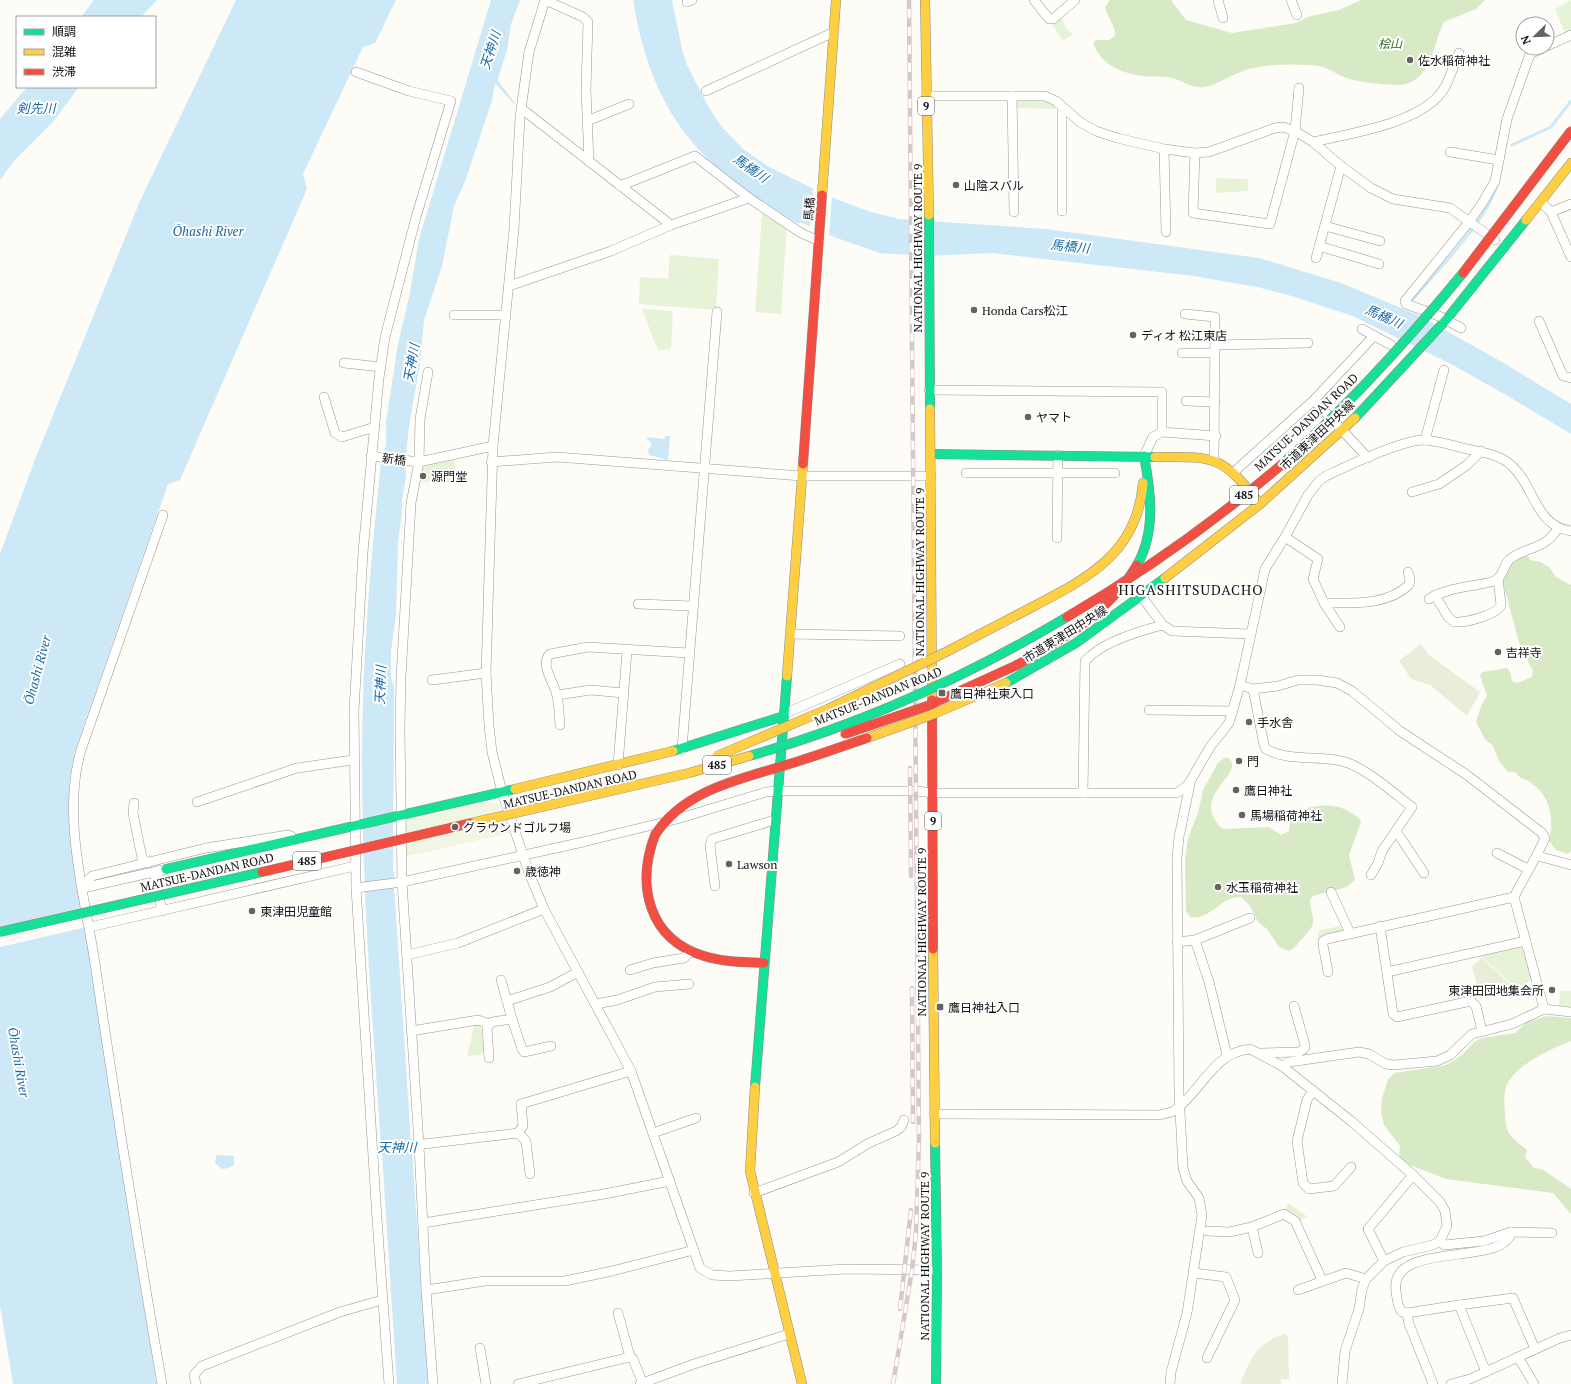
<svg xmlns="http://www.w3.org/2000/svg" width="1571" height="1384" viewBox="0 0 1571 1384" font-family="'PT Serif','Noto Sans JP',serif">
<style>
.green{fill:#e7f3d7}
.forest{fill:#d8eac5}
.cemetery{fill:#e9eedb}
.pitch{fill:#f0f6e1}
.water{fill:#cde8f7}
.pier{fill:#fdfcf7}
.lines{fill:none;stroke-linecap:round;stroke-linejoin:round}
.stream{stroke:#cde8f7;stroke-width:3}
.street-casing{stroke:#979795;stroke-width:10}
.fast-casing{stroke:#8e8d8b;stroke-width:10}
.slow-casing{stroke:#8e8d8b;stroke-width:10}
.jam-casing{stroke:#8e8d8b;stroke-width:10}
.street{stroke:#fffffe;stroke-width:9}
.fast{stroke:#16e098;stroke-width:9}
.slow{stroke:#ffcf43;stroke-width:9}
.jam{stroke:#f24e42;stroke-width:9}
.rail-casing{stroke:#d9c6c7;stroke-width:4.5}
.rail{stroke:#fff;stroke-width:3;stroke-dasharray:9;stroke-linecap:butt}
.fast-bridge-casing{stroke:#8e8d8b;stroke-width:10;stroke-linecap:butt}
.slow-bridge-casing{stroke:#8e8d8b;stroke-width:10;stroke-linecap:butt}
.jam-bridge-casing{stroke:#8e8d8b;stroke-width:10;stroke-linecap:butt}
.fast-bridge{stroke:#16e098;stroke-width:9}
.slow-bridge{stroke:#ffcf43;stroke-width:9}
.jam-bridge{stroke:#f24e42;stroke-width:9}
.poi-dot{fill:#646362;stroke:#fff;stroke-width:1.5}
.labels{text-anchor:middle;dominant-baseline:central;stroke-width:4;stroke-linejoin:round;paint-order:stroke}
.shield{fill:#fff;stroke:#585858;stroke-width:1}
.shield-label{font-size:11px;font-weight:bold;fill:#111}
.park-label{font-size:12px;font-style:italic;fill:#2f6b1f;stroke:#fff}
.poi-label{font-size:12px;fill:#111;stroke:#fff;text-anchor:start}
.street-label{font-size:12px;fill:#111;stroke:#fff}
.water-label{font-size:13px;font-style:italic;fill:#1768a6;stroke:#fff}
.quarter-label{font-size:14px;letter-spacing:1px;fill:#111;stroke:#fff}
</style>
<rect width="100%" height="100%" fill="#fdfcf7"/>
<!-- green -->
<g class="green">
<polygon points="1571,0 1571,32 1565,33 1555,9"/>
<polygon points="1062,18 1066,28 1073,34 1063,41 1052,24"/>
<path d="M1016,100C1027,100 1051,96 1056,109L1015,108Z"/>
<polygon points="1216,178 1248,179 1248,191 1216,193"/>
<polygon points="762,213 787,228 781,314 755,312"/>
<polygon points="670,255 719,259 716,310 639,304 640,277 668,279"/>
<polygon points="642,309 673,311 671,349 658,351"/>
<polygon points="454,459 458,481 445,483 417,481 422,467"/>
<polygon points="1341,926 1342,929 1339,932 1317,937 1320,930"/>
<polygon points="1519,945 1524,948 1532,980 1516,988 1480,955"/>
<polygon points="1560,991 1571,991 1571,1008 1559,1006"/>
<polygon points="475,1023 481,1026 484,1051 480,1055 467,1056"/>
<polygon points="1288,1203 1308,1217 1299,1221 1296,1215 1286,1210"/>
</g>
<!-- forest -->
<g class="forest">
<path d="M1110,0H1171L1186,20L1232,33L1296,23L1307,17L1339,10L1361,0H1485L1476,9L1444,22C1433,43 1433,76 1406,84C1394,87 1355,82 1344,77C1336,74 1327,67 1319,66C1294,64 1268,63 1243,71C1230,75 1218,85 1204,87C1192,89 1183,81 1173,78C1161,75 1148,78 1137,75C1116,71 1101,63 1093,43L1096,40H1109L1115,36C1116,25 1107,18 1105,7Z"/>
<path d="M1521,555L1528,556L1530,560L1541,562L1550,568L1556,577L1571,585V851L1568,854L1556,850L1549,841C1555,819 1550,795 1530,782C1523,777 1523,782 1515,772H1508L1499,761L1493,746L1485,739L1476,722L1482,704L1487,696L1480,675L1483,672L1507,668L1510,672L1512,681L1517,683L1532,677L1533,671L1520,646L1503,583L1509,565Z"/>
<path d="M1224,758H1229C1230,760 1232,761 1232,763C1237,777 1190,800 1223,829L1269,827L1281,835L1289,831L1291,816C1308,805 1332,801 1350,812C1355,815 1359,816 1361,822L1349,855L1355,880L1347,887L1313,896L1310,900C1312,921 1319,921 1303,938C1297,943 1297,947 1289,951L1279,947L1267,929L1258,922L1250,906L1241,897C1221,896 1210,921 1190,917L1186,911L1185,861L1188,838L1198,813L1203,790L1218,763Z"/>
<path d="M1546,1016L1571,1018V1041C1551,1049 1514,1065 1506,1087C1504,1094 1504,1105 1505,1112C1505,1121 1506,1132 1513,1138C1517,1143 1523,1146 1527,1150L1525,1157L1534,1168L1542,1169L1571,1189V1214L1553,1193L1446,1179L1407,1164L1399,1156L1400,1146L1384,1125L1381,1113L1382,1098L1388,1079L1395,1073L1446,1065L1462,1055L1474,1042L1482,1038L1515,1033L1526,1023Z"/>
</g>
<!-- cemetery -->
<g class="cemetery">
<polygon points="1421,644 1430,656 1480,692 1467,716 1430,685 1411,679 1399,661"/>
<polygon points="1482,958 1515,989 1495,996 1480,998 1472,966"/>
<path d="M1285,1334L1288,1337L1289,1379H1281V1384H1240C1251,1358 1256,1343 1285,1334Z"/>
</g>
<!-- pitch -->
<polygon class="pitch" points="487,801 497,804 510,833 404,857 405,820"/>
<!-- water -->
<g class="water">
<polygon points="94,0 157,0 141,17 81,17"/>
<polygon points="236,0 396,0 375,43 363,47 303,174 307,189 180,480 168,484 74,754 69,785 70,815 134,1248 157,1384 13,1384 0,1306 0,554 34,462 140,201"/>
<path d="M491,0H520L511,24L507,50L498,78V81L515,103L514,104L495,83L492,100L466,179L454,206L442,266L424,320L420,363L409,426L405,464L406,477L402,499V512L398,542L396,614L391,652V678L394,687L393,872L397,873L394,874V886L411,1142L414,1148L412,1151L428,1384H397L382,1153L379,1151L381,1145C372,1012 361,879 362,746C363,651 371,556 381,462L386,445V422L398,344L410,293L419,239Z"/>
<path d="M633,0H672L682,49L687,65L709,108L721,126L743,149L769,167L828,196L871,212L899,219L1046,229L1259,258L1341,283L1418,315L1502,362L1571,404V434L1506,395L1451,364L1373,326L1353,316L1288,295L1257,287L1194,276L992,253L927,256L880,253L834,237L800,222L799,224C699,167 652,115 633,0Z"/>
<polygon points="27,87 79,87 52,123 13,162 0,180 0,119"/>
<polygon points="665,436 670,436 668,460 649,455 648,450 652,445 646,437 665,439"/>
<polygon points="219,1155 234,1156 234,1165 229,1168 222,1169 215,1163 216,1156"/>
</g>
<!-- pier -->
<g class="pier">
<polygon points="813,187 832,196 829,237 810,229"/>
<polygon points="84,907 87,927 0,947 0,927"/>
</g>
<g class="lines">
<!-- stream -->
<g class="stream">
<polyline points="1512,145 1551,127 1571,101"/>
<path d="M1412,300C1438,270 1488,219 1498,182"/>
</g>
<defs>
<g id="street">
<polyline points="1034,0 1049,19 1053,19 1075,0"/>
<polyline points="1218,0 1223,18"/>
<polyline points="1291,0 1297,15"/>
<polyline points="687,2 692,0"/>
<polyline points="1547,46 1571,35"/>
<polyline points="356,72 409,91 451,101 416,217 385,337 379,378 363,552 354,711 356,888 377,1219 389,1384"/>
<polyline points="706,91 834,32"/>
<polyline points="926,96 1045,96 1056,101 1080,122 1096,131 1117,138 1164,149 1195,153 1209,152 1275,128 1283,127 1295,131 1313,142 1341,166 1371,188 1393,199 1450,208 1495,240"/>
<polyline points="1012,96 1014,212"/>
<polyline points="522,109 671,225"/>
<polyline points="587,121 629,104"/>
<path d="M1313,142C1352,133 1425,123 1445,87C1451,76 1454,64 1459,53"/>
<polyline points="1164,149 1166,232"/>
<polyline points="1450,152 1499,160"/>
<polyline points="1195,153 1193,213 1270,224 1295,131 1299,88"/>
<polyline points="589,162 586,90 588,22 583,17 545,0 529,52 520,117 514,229 493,446 486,673 489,726 492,752 502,792 529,873 544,909 631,1071 700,1268 712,1275 730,1276 846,1269 937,1270"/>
<polyline points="620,186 695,156 749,198"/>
<polyline points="1541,202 1551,212 1571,204"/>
<polyline points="1062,211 1062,108"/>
<polyline points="1551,212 1571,257"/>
<polyline points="1325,226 1380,241"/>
<polyline points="1319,246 1379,264"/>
<polyline points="1316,258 1341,166"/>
<polyline points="509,286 611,251 671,225 749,198 801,233 819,241"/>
<polyline points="1185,314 1215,317 1214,459"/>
<polyline points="454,315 506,315"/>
<polyline points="1539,321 1563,376 1571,378"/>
<polyline points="1461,328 1439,316 1406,304 1405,301 1469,222 1483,202 1495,181 1507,119 1530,54 1542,48"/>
<polyline points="1362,329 1391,345"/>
<polyline points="1215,345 1308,343"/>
<polyline points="1182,353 1215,353"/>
<polyline points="344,363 381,367"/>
<polyline points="428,372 420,419 419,462 411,503 401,677 400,728 402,882 419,1145 426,1290 433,1384"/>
<polyline points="929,390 1162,392 1162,432"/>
<polyline points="324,397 335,433 342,437 375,427"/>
<polyline points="1314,400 1374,336"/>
<polyline points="1186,401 1215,402"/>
<polyline points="1425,440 1444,370"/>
<polyline points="371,456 419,462 493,446"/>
<polyline points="1144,456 1153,437 1162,432 1216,436"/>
<polyline points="491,462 557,457 802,476 931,476"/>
<polyline points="1234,472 1314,400 1368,458"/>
<polyline points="966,473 1115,473"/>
<polyline points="1412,492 1439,484 1467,465 1481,451"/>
<path d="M1285,537L1318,559L1313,579L1324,603C1353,603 1386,606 1409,585L1410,579L1408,572"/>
<polyline points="1057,538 1058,455"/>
<path d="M1435,595L1448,617L1454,622C1465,623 1497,615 1501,605L1498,578"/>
<polyline points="1142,597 1163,625 1172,631 1250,634"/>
<path d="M1429,599C1448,587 1471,587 1491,582C1504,579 1502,566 1510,559C1527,546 1545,550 1558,528"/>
<polyline points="1324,603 1340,627"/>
<polyline points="638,604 692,606"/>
<polyline points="790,634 900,636"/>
<polyline points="432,680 486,673"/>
<path d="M1240,685L1253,689L1278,686L1298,680H1317L1337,683L1352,691L1400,731L1467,775L1542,833L1545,838C1536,859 1524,877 1514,897L1544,1009L1512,1024L1472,1034L1450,1055L1437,1061L1394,1065L1386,1064L1369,1054L1359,1052L1289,1062L1282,1066"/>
<path d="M1253,689L1264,745L1266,749C1291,763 1324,754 1348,763C1368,770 1395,794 1412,807L1382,851L1378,863L1371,875"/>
<polyline points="557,695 591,690 623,693"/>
<polyline points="1149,710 1233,711"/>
<polyline points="784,714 900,664"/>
<path d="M560,725C559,715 559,705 557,696C555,684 539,664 550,654L588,647L689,653"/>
<polyline points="682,749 717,312"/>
<polyline points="618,765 627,651"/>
<path d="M1083,793L1085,661C1101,643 1139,631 1163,625"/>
<polyline points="197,802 297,768 353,760"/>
<polyline points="134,803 133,813 142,858 148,863"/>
<polyline points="1396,831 1424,873"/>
<polyline points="1497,853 1528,869"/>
<polyline points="1538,856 1571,865"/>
<polyline points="715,886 710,845 712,839 775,820"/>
<polyline points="88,887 88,880 92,876 206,848 288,835 291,836 292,840"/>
<polyline points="83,888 162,870"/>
<path d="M356,888L402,882L583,842L677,819L766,792L778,791H917L933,793H1177L1188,785L1210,747L1229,723L1240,685L1265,569L1285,537L1308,495L1319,481L1326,476C1347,466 1403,439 1425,440C1439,441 1454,446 1467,449C1482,452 1501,455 1512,466C1535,487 1535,526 1571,531"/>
<polyline points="1331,892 1350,933"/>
<polyline points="162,911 155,878 159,872 163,870"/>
<polyline points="1380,926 1393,1014 1397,1017 1471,1001 1476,1006 1482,1031"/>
<polyline points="90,927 355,866"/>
<polyline points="1195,940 1209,982 1227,1055"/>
<polyline points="1177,942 1195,940 1250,918"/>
<polyline points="407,955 458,943 544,909"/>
<polyline points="630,970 653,963 684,958 691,951"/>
<polyline points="1328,972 1323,945 1323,941 1327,939 1514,897"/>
<polyline points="1387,972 1526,941"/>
<polyline points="501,980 507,1001"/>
<polyline points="596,1004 617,1000 655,987 689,984"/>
<polyline points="1544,1009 1571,1012"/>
<polyline points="512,1019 522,1049 524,1052 551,1046"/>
<polyline points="411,1031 478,1020 489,1024"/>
<polyline points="1260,1053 1299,1052 1305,1048 1305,1045 1294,1006"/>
<polyline points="489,1058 487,1027 492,1022 512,1019 507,1001 550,987 578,972"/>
<polyline points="1313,1090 1307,1100 1297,1141 1303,1183 1309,1189 1334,1186 1351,1167"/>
<path d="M934,1114L1159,1115C1163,1114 1170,1113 1174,1111C1202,1091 1212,1053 1250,1049L1282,1066L1351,1121L1413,1175L1440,1202L1445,1211L1447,1226L1440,1241L1433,1245L1403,1252L1384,1261L1366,1279L1362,1289L1359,1309L1345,1351L1342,1384"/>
<polyline points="518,1133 523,1126 521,1104 631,1071"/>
<polyline points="653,1133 696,1118"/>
<polyline points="415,1145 518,1133 526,1141 530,1174"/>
<polyline points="754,1193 838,1162 869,1143 896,1131 901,1127 904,1120"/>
<polyline points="423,1223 604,1194 670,1181"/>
<polyline points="1207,1231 1229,1232 1252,1227"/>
<polyline points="1440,1241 1444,1245 1484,1241 1511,1232"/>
<polyline points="1258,1253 1252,1227 1284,1214 1295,1221 1322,1280"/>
<polyline points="1384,1261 1368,1229 1413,1175"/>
<polyline points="1194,1273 1226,1277 1235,1300 1207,1358"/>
<polyline points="426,1290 485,1281 565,1281 612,1271 694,1250"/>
<polyline points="1298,1290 1346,1273 1366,1279"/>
<path d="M1459,1305L1407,1313L1402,1312C1397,1306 1397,1298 1396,1291C1389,1239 1505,1268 1511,1232L1552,1233"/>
<polyline points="618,1313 630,1357"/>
<polyline points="1407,1313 1409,1324 1433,1384"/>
<polyline points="480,1348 486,1384"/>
<polyline points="1518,1357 1534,1384"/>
<polyline points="1486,1372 1459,1305 1513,1298 1535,1349"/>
<path d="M162,1384C138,1246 116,1108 96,970C86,900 61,818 81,750L163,515"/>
<polyline points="196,1384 194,1375 202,1366 340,1312 382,1300"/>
<polyline points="518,1384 630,1357 633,1359 643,1384"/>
<polyline points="640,1384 694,1364 789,1334"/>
<polyline points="1170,1384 1171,1372 1187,1313 1202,1215 1199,1198 1187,1181 1183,1168 1179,1093 1177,858 1179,837 1190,784"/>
<polyline points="1451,1384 1470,1379 1560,1338 1571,1335"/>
</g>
<g id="fast">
<polyline points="929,215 930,409"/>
<polyline points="1355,418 1446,320 1526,220"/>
<polyline points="931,454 1155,457"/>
<path d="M1137,565C1156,532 1151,492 1144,456"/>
<polyline points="1006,683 1076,643 1165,578"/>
<polyline points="673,751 784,716"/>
<polyline points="166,869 515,789"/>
<polyline points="755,1087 787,676"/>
<polyline points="935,1143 937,1270 936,1384"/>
</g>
<g id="slow">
<polyline points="925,0 929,215"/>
<polyline points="822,195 836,0"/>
<polyline points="1526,220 1571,163"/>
<polyline points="930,409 932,700"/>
<path d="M1155,457C1210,457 1220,453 1256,499"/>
<polyline points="1165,578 1260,504 1355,418"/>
<path d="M1017,615C1077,583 1137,560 1143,483"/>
<polyline points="787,676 803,464"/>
<polyline points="515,789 673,751"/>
<polyline points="933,949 935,1143"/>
<polyline points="755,1087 750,1171 802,1384"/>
</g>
<g id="jam">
<polyline points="803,464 822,195"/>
<path d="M1017,665C1064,639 1109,612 1137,565"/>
<polyline points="932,700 933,949"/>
<path d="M655,835C636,885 648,939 704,956C723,962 744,962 764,963"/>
</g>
</defs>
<!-- street casing -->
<use href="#street" class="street-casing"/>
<!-- fast casing -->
<use href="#fast" class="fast-casing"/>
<!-- slow casing -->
<use href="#slow" class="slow-casing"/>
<!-- jam casing -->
<use href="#jam" class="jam-casing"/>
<!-- street -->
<use href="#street" class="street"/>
<!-- fast -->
<use href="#fast" class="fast"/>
<!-- slow -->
<use href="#slow" class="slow"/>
<!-- jam -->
<use href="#jam" class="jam"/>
<defs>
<g id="rail">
<polyline points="910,768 911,876"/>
<polyline points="912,988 913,1122"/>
<polyline points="900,1309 911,1210"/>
<polyline points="893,1384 912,1270 916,1232 919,1138 909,0"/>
</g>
</defs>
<!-- rail casing -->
<use href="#rail" class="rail-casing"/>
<!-- rail -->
<use href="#rail" class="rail"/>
<defs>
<g id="fast-bridge">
<path d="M1280,466C1347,408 1407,341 1463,273"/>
<path d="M749,756C860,725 968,676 1067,617"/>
<polyline points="0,932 262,872"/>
</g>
<g id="slow-bridge">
<polyline points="867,738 931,715 1006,683"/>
<polyline points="717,756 828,709 946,652 1017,615"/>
<polyline points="471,823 689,773 749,756"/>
</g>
<g id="jam-bridge">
<polyline points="1463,273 1571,131"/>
<path d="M1067,617C1142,573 1213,523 1280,466"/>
<polyline points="845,734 927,706 1017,665"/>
<path d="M655,835C684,790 738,780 786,765C813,757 840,747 867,738"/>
<polyline points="262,872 471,823"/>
</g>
</defs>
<!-- fast-bridge casing -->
<use href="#fast-bridge" class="fast-bridge-casing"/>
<!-- slow-bridge casing -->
<use href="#slow-bridge" class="slow-bridge-casing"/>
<!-- jam-bridge casing -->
<use href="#jam-bridge" class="jam-bridge-casing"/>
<!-- fast-bridge -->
<use href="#fast-bridge" class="fast-bridge"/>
<!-- slow-bridge -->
<use href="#slow-bridge" class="slow-bridge"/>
<!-- jam-bridge -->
<use href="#jam-bridge" class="jam-bridge"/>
</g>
<!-- markers -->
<g class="poi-dot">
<circle cx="1410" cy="60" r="4"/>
<circle cx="956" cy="185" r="4"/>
<circle cx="974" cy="310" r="4"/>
<circle cx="1133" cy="335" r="4"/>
<circle cx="1028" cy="417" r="4"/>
<circle cx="423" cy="476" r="4"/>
<circle cx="1498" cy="652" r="4"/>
<rect x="938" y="689" width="8" height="8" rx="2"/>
<circle cx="1249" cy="722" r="4"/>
<circle cx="1239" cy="761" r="4"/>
<circle cx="1236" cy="790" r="4"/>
<circle cx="1242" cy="815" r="4"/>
<circle cx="455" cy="827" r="4"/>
<circle cx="729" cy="864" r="4"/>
<circle cx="517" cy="871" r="4"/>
<circle cx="1218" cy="887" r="4"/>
<circle cx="252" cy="911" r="4"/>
<circle cx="1552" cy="990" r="4"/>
<rect x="936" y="1003" width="8" height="8" rx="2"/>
</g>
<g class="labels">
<!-- shield labels -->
<g class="shield">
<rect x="918" y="97" width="16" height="18" rx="3"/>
<rect x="1230" y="486" width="28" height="18" rx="3"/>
<rect x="703" y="756" width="28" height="18" rx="3"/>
<rect x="925" y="812" width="16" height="18" rx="3"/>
<rect x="293" y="852" width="28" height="18" rx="3"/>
</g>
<g class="shield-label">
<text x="926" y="106">9</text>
<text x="1244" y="495">485</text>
<text x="717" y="765">485</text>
<text x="933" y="821">9</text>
<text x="307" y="861">485</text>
</g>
<!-- park labels -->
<g class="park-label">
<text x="1390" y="43">桧山</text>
</g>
<!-- poi labels -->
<g class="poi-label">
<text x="1418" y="60">佐水稲荷神社</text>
<text x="964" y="185">山陰スバル</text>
<text x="982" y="310">Honda Cars松江</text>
<text x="1141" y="335">ディオ 松江東店</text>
<text x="1036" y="417">ヤマト</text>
<text x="431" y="476">源門堂</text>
<text x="1506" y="652">吉祥寺</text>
<text x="950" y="693">鷹日神社東入口</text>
<text x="1257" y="722">手水舎</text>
<text x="1247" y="761">門</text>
<text x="1244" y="790">鷹日神社</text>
<text x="1250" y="815">馬場稲荷神社</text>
<text x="463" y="827">グラウンドゴルフ場</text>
<text x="737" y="864">Lawson</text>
<text x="525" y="871">歳徳神</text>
<text x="1226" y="887">水玉稲荷神社</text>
<text x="260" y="911">東津田児童館</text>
<text x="1544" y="990" text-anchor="end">東津田団地集会所</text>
<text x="948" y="1007">鷹日神社入口</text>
</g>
<!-- street labels -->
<g class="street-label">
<text transform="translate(809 209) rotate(-85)">馬橋</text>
<text transform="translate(917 248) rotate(-90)">NATIONAL HIGHWAY ROUTE 9</text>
<text transform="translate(1306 422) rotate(-43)">MATSUE-DANDAN ROAD</text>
<text transform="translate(1317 435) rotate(-43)">市道東津田中央線</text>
<text transform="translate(394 459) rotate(7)">新橋</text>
<text transform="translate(919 572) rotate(-90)">NATIONAL HIGHWAY ROUTE 9</text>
<text transform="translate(1065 634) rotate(-32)">市道東津田中央線</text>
<text transform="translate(878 696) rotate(-22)">MATSUE-DANDAN ROAD</text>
<text transform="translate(570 789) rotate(-13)">MATSUE-DANDAN ROAD</text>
<text transform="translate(207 872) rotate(-13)">MATSUE-DANDAN ROAD</text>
<text transform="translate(921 932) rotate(-90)">NATIONAL HIGHWAY ROUTE 9</text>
<text transform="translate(924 1256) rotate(-90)">NATIONAL HIGHWAY ROUTE 9</text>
</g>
<!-- water labels -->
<g class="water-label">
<text transform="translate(490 50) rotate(-72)">天神川</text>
<text x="36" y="108">剣先川</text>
<text transform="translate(751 168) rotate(35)">馬橋川</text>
<text x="208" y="231">Ōhashi River</text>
<text transform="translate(1070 246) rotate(6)">馬橋川</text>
<text transform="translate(1384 316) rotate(24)">馬橋川</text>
<text transform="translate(411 363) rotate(-80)">天神川</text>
<text transform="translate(37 670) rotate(-75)">Ōhashi River</text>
<text transform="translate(380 685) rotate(-88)">天神川</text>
<text transform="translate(19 1062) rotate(80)">Ōhashi River</text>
<text x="397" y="1147">天神川</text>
</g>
<!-- quarter labels -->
<g class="quarter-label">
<text x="1191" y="589">HIGASHITSUDACHO</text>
</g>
</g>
<!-- legend -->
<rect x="16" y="16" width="140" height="72" fill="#ffffff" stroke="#a0a0a0"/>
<rect x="24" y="29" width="20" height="6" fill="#16e098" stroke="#a0a0a0"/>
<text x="52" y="36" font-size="12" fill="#111111">順調</text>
<rect x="24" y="49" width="20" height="6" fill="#ffcf43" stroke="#a0a0a0"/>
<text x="52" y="56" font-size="12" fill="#111111">混雑</text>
<rect x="24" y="69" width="20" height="6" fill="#f24e42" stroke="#a0a0a0"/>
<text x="52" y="76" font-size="12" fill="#111111">渋滞</text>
<!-- north arrow -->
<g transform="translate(1535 36) rotate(247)"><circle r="19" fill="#ffffff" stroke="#a0a0a0"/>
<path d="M0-3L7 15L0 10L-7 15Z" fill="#646362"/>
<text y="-6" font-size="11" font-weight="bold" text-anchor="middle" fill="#111111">N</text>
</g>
</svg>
